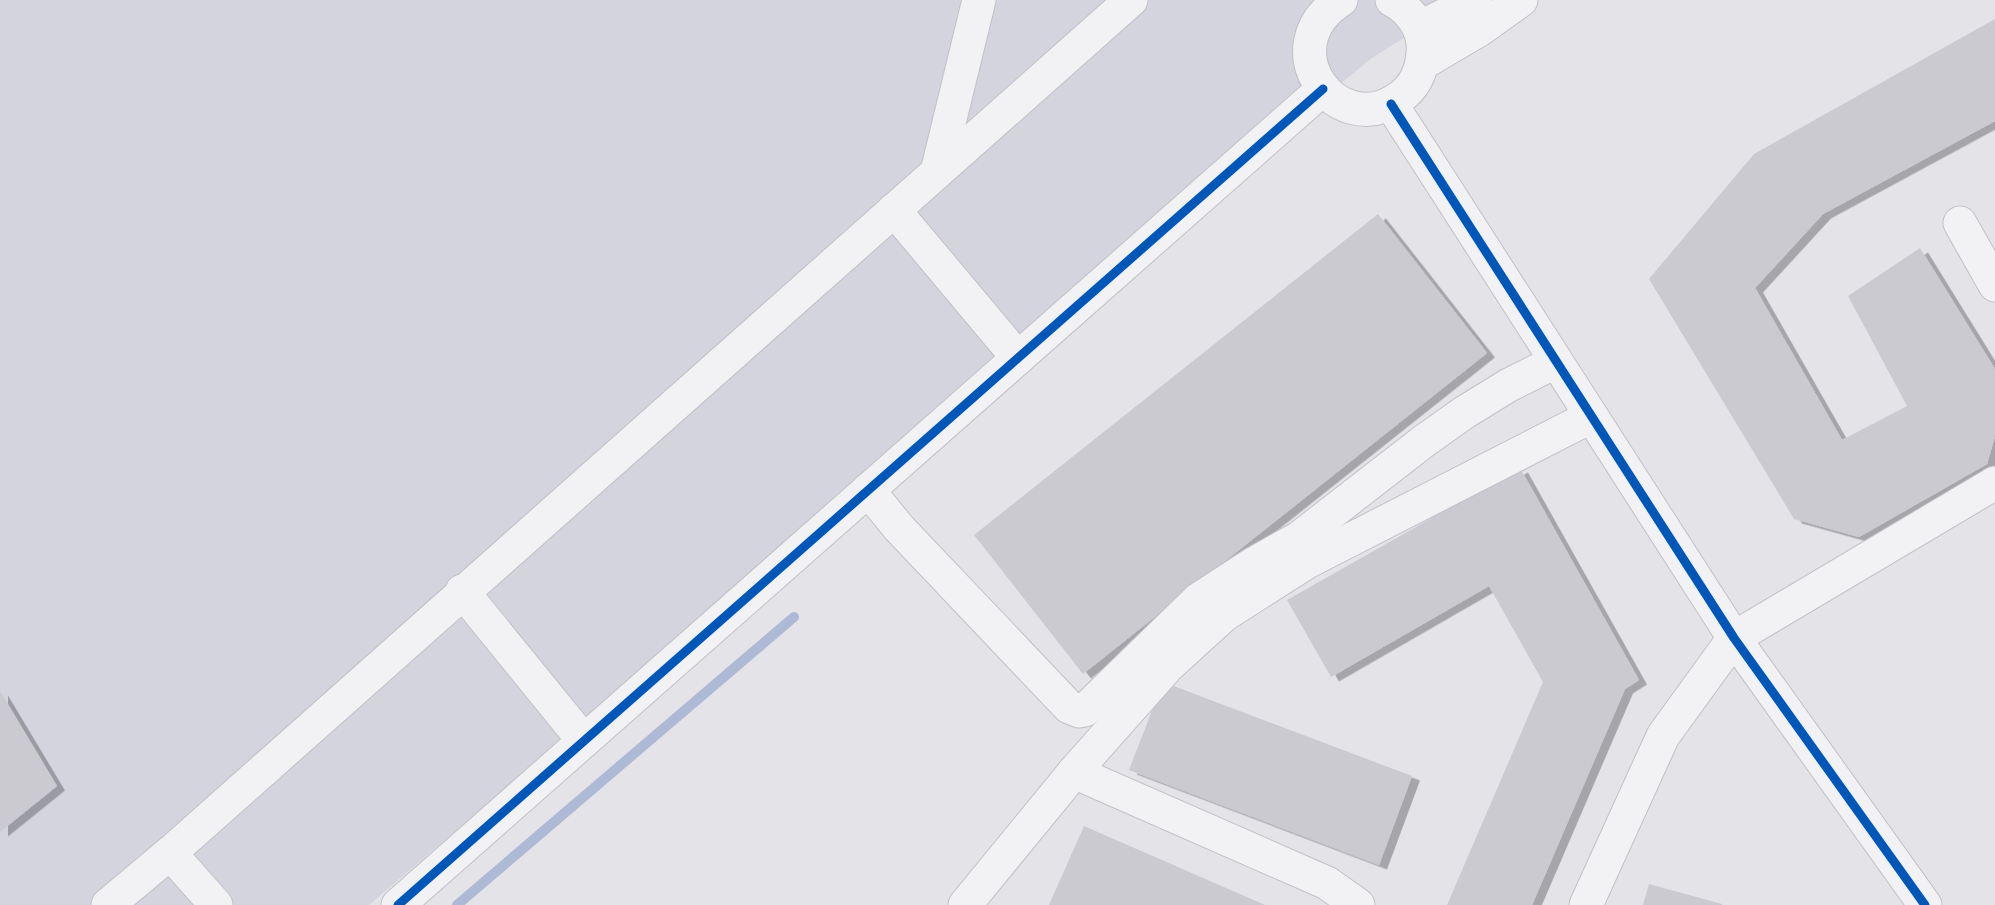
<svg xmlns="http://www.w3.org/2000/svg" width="1995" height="905" viewBox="0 0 1995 905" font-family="'Alegreya Sans',sans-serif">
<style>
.built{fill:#d3d4de}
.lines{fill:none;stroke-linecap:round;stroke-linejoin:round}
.stream{stroke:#aeb9d6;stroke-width:10}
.building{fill:#cacad0;filter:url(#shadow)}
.minor-casing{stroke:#c0c0c6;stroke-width:35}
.minor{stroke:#f2f2f4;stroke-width:33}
.cycleway-casing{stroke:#f0f1f8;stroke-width:13}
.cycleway{stroke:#0057b8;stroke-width:9}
</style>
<defs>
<filter id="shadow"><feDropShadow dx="8" dy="4.5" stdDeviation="0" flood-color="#0004"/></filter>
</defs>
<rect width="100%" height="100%" fill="#e3e3e8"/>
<!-- built -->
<polygon class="built" points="0,0 1464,0 1372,58 1077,298 369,905 0,905"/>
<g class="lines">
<!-- stream -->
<polyline class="stream" points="457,905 794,617"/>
</g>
<!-- building -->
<g class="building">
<polygon points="1995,19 1995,121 1823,214 1755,288 1842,440 1907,406 1848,296 1920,248 1995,369 1995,436 1987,464 1859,537 1794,519 1649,279 1754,154"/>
<polygon points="1378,214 1487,353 1083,674 974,535"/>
<polygon points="1520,468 1639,680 1625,689 1532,905 1447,905 1543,682 1489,586 1331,677 1287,600"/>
<polygon points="1163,682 1412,776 1379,865 1129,770"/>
<polygon points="0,691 57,786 0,832"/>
<polygon points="1084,826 1265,905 1049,905"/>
<polygon points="1649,884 1722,904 1722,905 1643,905"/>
</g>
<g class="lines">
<defs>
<g id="minor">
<path d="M1341,0C1268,47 1337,142 1399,98C1415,87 1422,71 1423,52C1425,30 1411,10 1392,0"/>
<polyline points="1419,28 1475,0"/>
<polyline points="1423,63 1479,30 1521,0"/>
<polyline points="1391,104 1734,638 1925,905"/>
<polyline points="937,172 979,0"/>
<polyline points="894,210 1018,358"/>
<polyline points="1960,223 1995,285"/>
<polyline points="868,490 899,528 1069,707 1079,711 1085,710 1199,599 1253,564 1299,538 1424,441 1465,412 1509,385 1555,362"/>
<polyline points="462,591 584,741"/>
<polyline points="1074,772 1327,883 1358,905"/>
<polyline points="170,853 216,905"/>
<polyline points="108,905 170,853 1131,0"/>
<polyline points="398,905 1323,89"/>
<polyline points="965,905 1074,772 1168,666 1224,615 1307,562 1590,417"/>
<polyline points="1586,905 1663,736 1734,638 1995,483"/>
</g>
</defs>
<!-- minor casing -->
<use href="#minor" class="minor-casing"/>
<!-- minor -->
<use href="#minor" class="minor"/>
<defs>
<g id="cycleway">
<polyline points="1391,104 1734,638 1925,905"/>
<polyline points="398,905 1323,89"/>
</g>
</defs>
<!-- cycleway casing -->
<use href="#cycleway" class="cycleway-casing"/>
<!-- cycleway -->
<use href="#cycleway" class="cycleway"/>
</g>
</svg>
